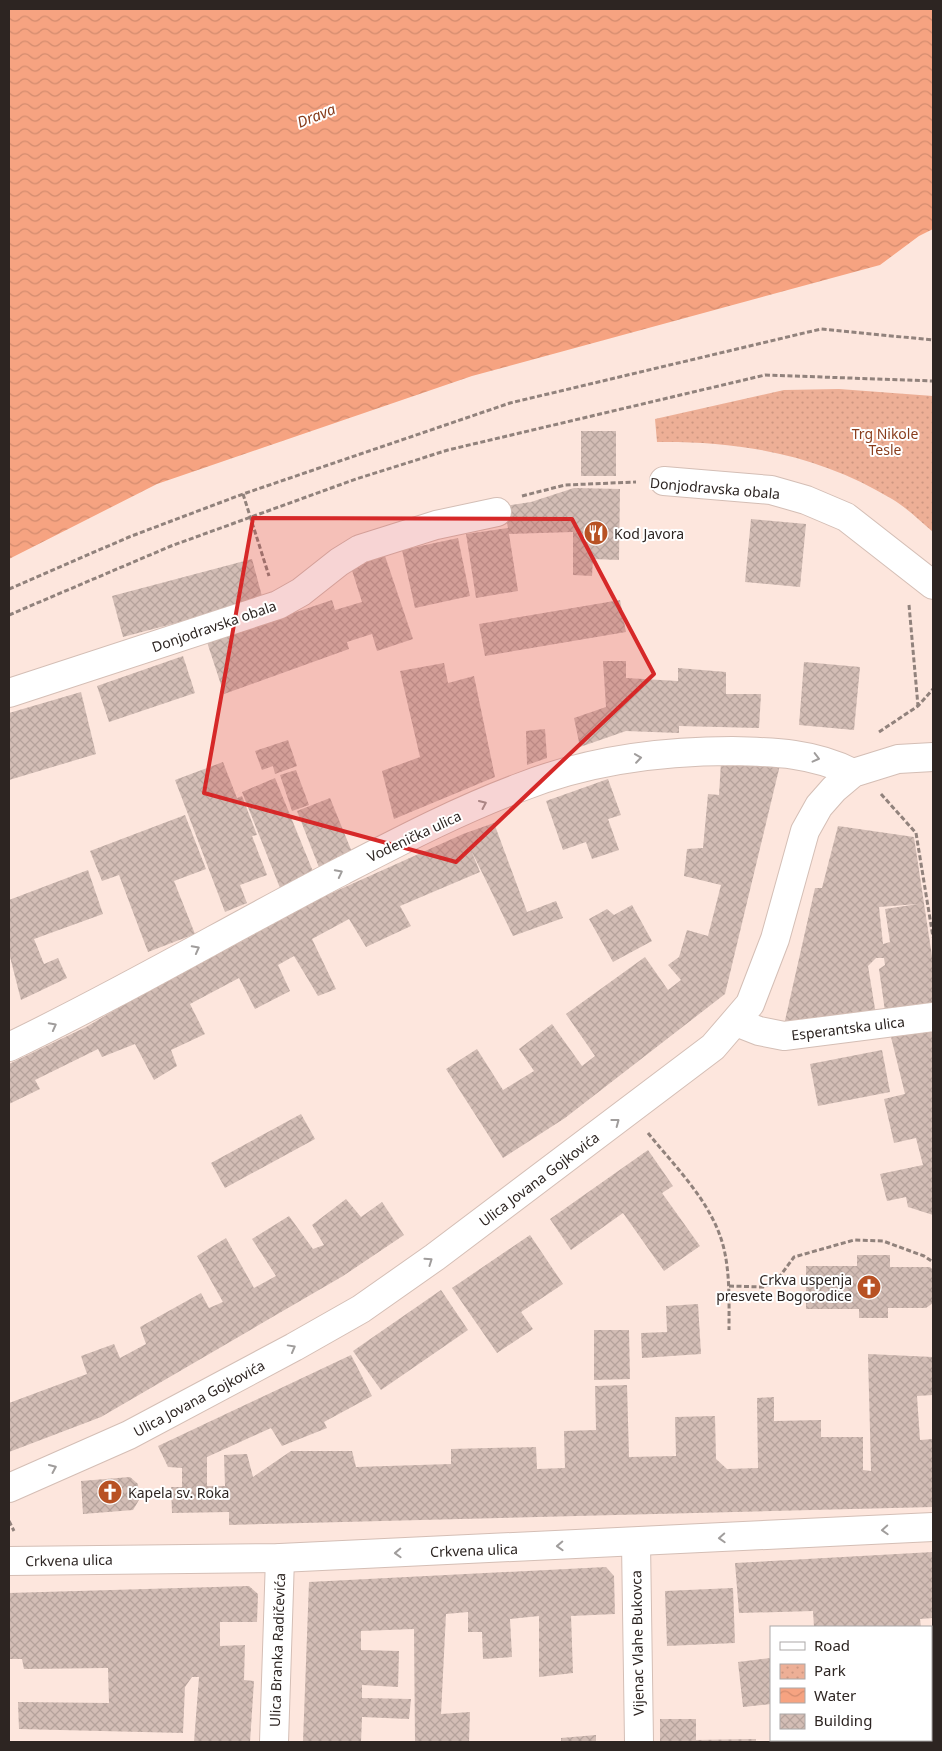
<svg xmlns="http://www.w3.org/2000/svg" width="942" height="1751" viewBox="0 0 942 1751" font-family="'Noto Sans',sans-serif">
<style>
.park{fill:url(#park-dots)}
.water{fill:url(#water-waves)}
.building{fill:url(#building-cross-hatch);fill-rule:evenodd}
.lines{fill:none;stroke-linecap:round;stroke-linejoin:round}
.minor-casing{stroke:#d4beb5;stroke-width:30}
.path{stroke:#91827c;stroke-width:3;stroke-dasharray:5 2.5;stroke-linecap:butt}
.minor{stroke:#fff;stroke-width:28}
.oneway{stroke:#a09d9c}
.marked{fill:#d62828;fill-opacity:0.2;stroke:#d62828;stroke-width:4;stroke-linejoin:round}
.labels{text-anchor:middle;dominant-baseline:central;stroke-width:4;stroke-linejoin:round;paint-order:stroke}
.park-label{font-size:14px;fill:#893e1d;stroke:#fff}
.street-label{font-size:14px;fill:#2d2522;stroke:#fff}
.poi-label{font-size:14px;fill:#2d2522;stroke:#fff;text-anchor:start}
.water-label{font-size:15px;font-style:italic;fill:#873c1b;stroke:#fff}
</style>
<defs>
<pattern id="park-dots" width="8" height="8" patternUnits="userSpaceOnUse" patternTransform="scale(1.25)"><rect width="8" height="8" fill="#edaf96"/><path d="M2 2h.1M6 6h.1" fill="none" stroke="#cc9681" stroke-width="1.8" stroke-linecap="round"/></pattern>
<pattern id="water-waves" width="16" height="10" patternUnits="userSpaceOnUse" patternTransform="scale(1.25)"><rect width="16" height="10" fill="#f6a381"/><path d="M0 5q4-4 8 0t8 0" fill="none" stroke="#d38c6f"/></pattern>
<pattern id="building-cross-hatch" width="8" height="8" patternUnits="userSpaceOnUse" patternTransform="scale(1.25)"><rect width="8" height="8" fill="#d3bdb5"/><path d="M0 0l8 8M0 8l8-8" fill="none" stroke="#b5a29b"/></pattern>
</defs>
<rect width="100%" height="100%" fill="#fde6dd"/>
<!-- park -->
<path class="park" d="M839,389L933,396V532C920,521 907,508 892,499C820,455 741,441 657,442L655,419L784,390Z"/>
<!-- water -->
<polygon class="water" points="9,9 933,9 933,229 919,236 880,265 472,376 157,484 9,559"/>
<!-- building -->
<g class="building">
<rect x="581" y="431" width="35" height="45"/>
<polygon points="574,488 620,489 619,560 593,559 592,576 573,575 573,532 509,534 518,591 476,598 466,534 508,528 504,506 531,502"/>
<polygon points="751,519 806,524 800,587 745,582"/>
<polygon points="458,538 470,596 415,608 402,550"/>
<polygon points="384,553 413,639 377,651 372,634 347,642 349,649 224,694 207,642 332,600 335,610 362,602 350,564"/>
<polygon points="252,559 263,600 123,637 112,596"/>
<polygon points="620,600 626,632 485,656 479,624"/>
<polygon points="183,656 195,693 109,722 97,686"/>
<polygon points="603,661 626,661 626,678 678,681 678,668 726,672 726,694 761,694 759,728 679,726 679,733 626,731 580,747 574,718 606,707"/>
<polygon points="804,662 860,667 854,730 799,725"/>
<polygon points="444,663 448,683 474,676 495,777 394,819 382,771 420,757 400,671"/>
<polygon points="81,692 96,754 9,780 9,713"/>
<polygon points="545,729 547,758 527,765 526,731"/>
<polygon points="288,740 297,766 275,774 273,766 262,770 255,751"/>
<polygon points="223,762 237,798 242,796 257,835 252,836 267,875 240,885 247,903 225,912 175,780"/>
<polygon points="721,762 780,765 725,994 565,1118 503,1158 446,1069 477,1049 503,1090 534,1071 519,1049 552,1024 582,1066 595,1056 566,1014 645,957 668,990 681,980 668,965 679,957 687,930 708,936 721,885 684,876 687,849 703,848 708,794 719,795"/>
<polygon points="296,770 309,805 292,811 280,775"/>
<polygon points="275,778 314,874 280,888 242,792"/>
<polygon points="608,779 621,815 608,819 619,850 592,859 586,842 563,850 546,801"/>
<polygon points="330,798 354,857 320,870 297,811"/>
<polygon points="185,815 206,869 174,881 195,934 148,952 119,875 102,881 90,851"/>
<polygon points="494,823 527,912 556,901 563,918 513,936 471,850 480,872 400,906 411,926 366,947 349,919 312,939 336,989 318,996 294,956 278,965 290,991 255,1009 239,978 190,1004 205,1034 171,1050 177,1066 154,1080 135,1044 102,1057 98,1049 35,1080 40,1089 9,1104 9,1064 86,1027 256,927 463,834"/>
<path d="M838,826L914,837L933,963V1012L886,1018L879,969L885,965L884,958H876L868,966L876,1015L784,1025L815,888H822ZM918,904L885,909L890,942L883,944L879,907Z"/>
<polygon points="88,870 103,914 34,939 44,964 58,958 67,978 21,1000 9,953 9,900"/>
<polygon points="632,905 652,941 613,962 589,919 607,909 614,915"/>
<polygon points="933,1027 933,1215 908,1207 906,1197 887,1201 880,1174 923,1165 916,1138 894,1143 884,1099 905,1094 891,1037"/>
<polygon points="882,1050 890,1092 818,1106 810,1064"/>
<polygon points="301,1114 315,1139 225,1188 211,1163"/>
<polygon points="648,1150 673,1186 662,1193 700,1246 664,1271 623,1213 571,1250 550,1219"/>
<polygon points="346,1199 361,1217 382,1202 404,1235 343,1276 101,1417 9,1452 9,1403 87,1374 81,1356 114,1344 120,1358 146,1344 140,1327 201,1293 209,1308 223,1302 197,1256 226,1238 254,1288 276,1276 252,1239 289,1216 313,1249 324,1245 312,1225"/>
<polygon points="530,1235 563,1284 521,1312 533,1329 497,1353 452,1288"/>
<polygon points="857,1255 890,1255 890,1267 930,1267 933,1270 933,1303 926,1308 888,1308 888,1318 859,1318 859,1309 806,1309 806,1266 857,1266"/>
<polygon points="441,1290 468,1330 381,1390 353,1351"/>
<polygon points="698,1304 701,1354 642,1358 641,1333 667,1332 666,1306"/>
<polygon points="594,1330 629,1330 630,1379 594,1380"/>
<polygon points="868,1354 933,1357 933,1395 917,1396 920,1440 933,1439 933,1507 229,1525 229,1512 172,1513 171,1487 182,1487 182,1468 168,1467 158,1446 351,1355 372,1396 324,1422 327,1428 282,1446 271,1428 207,1457 207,1486 225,1486 224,1455 247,1454 253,1477 291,1451 352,1451 356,1467 451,1464 451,1449 536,1447 537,1469 565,1468 564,1431 596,1430 595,1386 627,1385 629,1457 676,1456 675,1417 715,1416 716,1459 727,1469 758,1468 757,1398 774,1397 774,1421 821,1420 821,1437 863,1437 863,1470 871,1471"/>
<polygon points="130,1477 138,1484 139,1500 133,1510 83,1514 81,1481"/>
<polygon points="933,1552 933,1618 920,1619 921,1627 814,1627 813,1611 739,1613 735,1563"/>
<polygon points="606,1567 614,1576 615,1614 571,1616 573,1673 539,1677 539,1616 510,1619 512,1657 483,1659 482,1632 468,1632 468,1612 446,1614 441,1714 470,1712 469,1742 415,1742 414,1629 361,1631 361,1650 399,1651 398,1687 362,1685 362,1698 411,1699 409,1719 362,1717 361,1742 303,1742 309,1582"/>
<polygon points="249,1586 258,1594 257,1622 220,1622 220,1646 245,1645 244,1680 254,1681 250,1742 194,1742 199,1677 192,1677 185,1687 183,1733 19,1729 18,1702 109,1703 108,1668 24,1669 22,1659 9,1659 9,1593"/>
<polygon points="733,1588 735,1643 667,1646 665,1591"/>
<polygon points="771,1658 771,1704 743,1707 738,1662"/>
<polygon points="660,1719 696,1719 696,1740 756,1739 756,1742 660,1742"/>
<polygon points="596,1735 596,1742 561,1742 561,1738"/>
</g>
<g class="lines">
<defs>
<g id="minor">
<polyline points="664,481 771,490 806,500 846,517 933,585"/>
<polyline points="9,693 278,605 301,592 339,562 360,549 436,525 497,512"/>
<polyline points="736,1022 759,1031 784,1036 933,1017"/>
<path d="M9,1047C122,993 230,929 342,871C400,841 459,810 521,787C587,761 661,751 732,751C775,752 814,753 853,773"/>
<polyline points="9,1488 129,1435 294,1347 361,1309 435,1257 713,1047 750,1004 775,939 805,831 819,806 834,789 853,773 898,759 933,757"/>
<polyline points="636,1543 639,1742"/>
<polyline points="9,1561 280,1558 933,1527"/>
<polyline points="274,1742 280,1558"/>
</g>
</defs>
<!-- minor casing -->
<use href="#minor" class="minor-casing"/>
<!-- path -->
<g class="path">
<polyline points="243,494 269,576"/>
<polyline points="522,496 565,485 636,482"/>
<polyline points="9,589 129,537 243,494 510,403 821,329 933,340"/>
<polyline points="909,605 918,706"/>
<polyline points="9,615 171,546 356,479 448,450 765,375 933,381"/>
<polyline points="879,732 918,706 933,689"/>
<polyline points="881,794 916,833 933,937"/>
<path d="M648,1133C676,1168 713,1203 724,1249C730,1275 729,1302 729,1330"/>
<polyline points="729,1286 763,1287 775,1283 794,1257 854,1240 883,1241 924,1256 933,1262"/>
<polyline points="9,1521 14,1531"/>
</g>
<!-- minor -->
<use href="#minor" class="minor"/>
</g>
<!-- one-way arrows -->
<defs><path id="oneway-chevron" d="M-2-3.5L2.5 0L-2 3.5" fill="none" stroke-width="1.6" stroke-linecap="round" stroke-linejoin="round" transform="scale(1.25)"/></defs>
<g class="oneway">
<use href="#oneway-chevron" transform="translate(638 758) rotate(-8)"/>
<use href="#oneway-chevron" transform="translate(816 758) rotate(14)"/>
<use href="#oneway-chevron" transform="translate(483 804) rotate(-24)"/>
<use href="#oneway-chevron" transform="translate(339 873) rotate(-27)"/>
<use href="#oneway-chevron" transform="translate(196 949) rotate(-28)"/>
<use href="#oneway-chevron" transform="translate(53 1026) rotate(-28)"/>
<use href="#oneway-chevron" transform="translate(616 1122) rotate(-37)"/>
<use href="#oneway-chevron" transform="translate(429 1261) rotate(-35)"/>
<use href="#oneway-chevron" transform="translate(292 1348) rotate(-29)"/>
<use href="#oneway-chevron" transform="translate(53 1468) rotate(-24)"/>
<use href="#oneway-chevron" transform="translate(885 1530) rotate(177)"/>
<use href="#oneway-chevron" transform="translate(722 1538) rotate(177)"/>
<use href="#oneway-chevron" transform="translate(560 1546) rotate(178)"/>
<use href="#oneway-chevron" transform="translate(398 1553) rotate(178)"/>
</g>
<!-- marked area -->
<path class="marked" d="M253,518L572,519L654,674L456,862L204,793Z"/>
<!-- icons -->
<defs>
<symbol id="restaurant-disc" viewBox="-11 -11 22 22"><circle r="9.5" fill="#b85224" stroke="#fff"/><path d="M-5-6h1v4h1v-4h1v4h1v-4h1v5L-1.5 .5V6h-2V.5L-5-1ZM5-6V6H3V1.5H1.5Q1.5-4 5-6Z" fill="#fff"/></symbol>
<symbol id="church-disc" viewBox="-11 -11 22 22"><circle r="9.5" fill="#b85224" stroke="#fff"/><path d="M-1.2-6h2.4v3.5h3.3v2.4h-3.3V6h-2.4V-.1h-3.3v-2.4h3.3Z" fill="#fff"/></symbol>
</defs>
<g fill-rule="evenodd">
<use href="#restaurant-disc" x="582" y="519" width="28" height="28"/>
<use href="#church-disc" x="855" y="1273" width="28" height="28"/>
<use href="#church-disc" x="96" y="1478" width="28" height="28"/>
</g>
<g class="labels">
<!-- park labels -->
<g class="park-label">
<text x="885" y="433">Trg Nikole<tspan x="885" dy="16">Tesle</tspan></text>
</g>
<!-- street labels -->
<g class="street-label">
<text transform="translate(715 488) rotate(5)">Donjodravska obala</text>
<text transform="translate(214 626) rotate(-19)">Donjodravska obala</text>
<text transform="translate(414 836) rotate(-25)">Vodenička ulica</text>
<text transform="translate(848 1028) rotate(-7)">Esperantska ulica</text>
<text transform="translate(539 1179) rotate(-37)">Ulica Jovana Gojkovića</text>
<text transform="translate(199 1398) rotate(-28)">Ulica Jovana Gojkovića</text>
<text transform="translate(474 1550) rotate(-2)">Crkvena ulica</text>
<text transform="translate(69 1560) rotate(-1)">Crkvena ulica</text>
<text transform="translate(637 1643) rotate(-91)">Vijenac Vlahe Bukovca</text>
<text transform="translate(277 1650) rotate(-88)">Ulica Branka Radičevića</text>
</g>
<!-- poi labels -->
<g class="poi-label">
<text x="614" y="533">Kod Javora</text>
<text x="852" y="1279" text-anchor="end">Crkva uspenja<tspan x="852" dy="16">presvete Bogorodice</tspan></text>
<text x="128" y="1492">Kapela sv. Roka</text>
</g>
<!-- water labels -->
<g class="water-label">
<text transform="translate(316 115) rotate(-22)">Drava</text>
</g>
</g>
<!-- border -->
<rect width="942" height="1751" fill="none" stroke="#2d2522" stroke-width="20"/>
<!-- legend -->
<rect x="770" y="1626" width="162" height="115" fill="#ffffff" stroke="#aba8a7"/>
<rect x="780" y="1642" width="25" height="8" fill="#ffffff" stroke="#aba8a7"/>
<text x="814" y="1651" font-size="15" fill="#2d2522">Road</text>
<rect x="780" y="1664" width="25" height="15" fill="url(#park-dots)" stroke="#aba8a7"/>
<text x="814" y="1676" font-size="15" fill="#2d2522">Park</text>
<rect x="780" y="1688" width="25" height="15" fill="url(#water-waves)" stroke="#aba8a7"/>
<text x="814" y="1701" font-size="15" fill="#2d2522">Water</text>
<rect x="780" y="1714" width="25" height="15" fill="url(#building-cross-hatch)" stroke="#aba8a7"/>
<text x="814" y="1726" font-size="15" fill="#2d2522">Building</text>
</svg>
